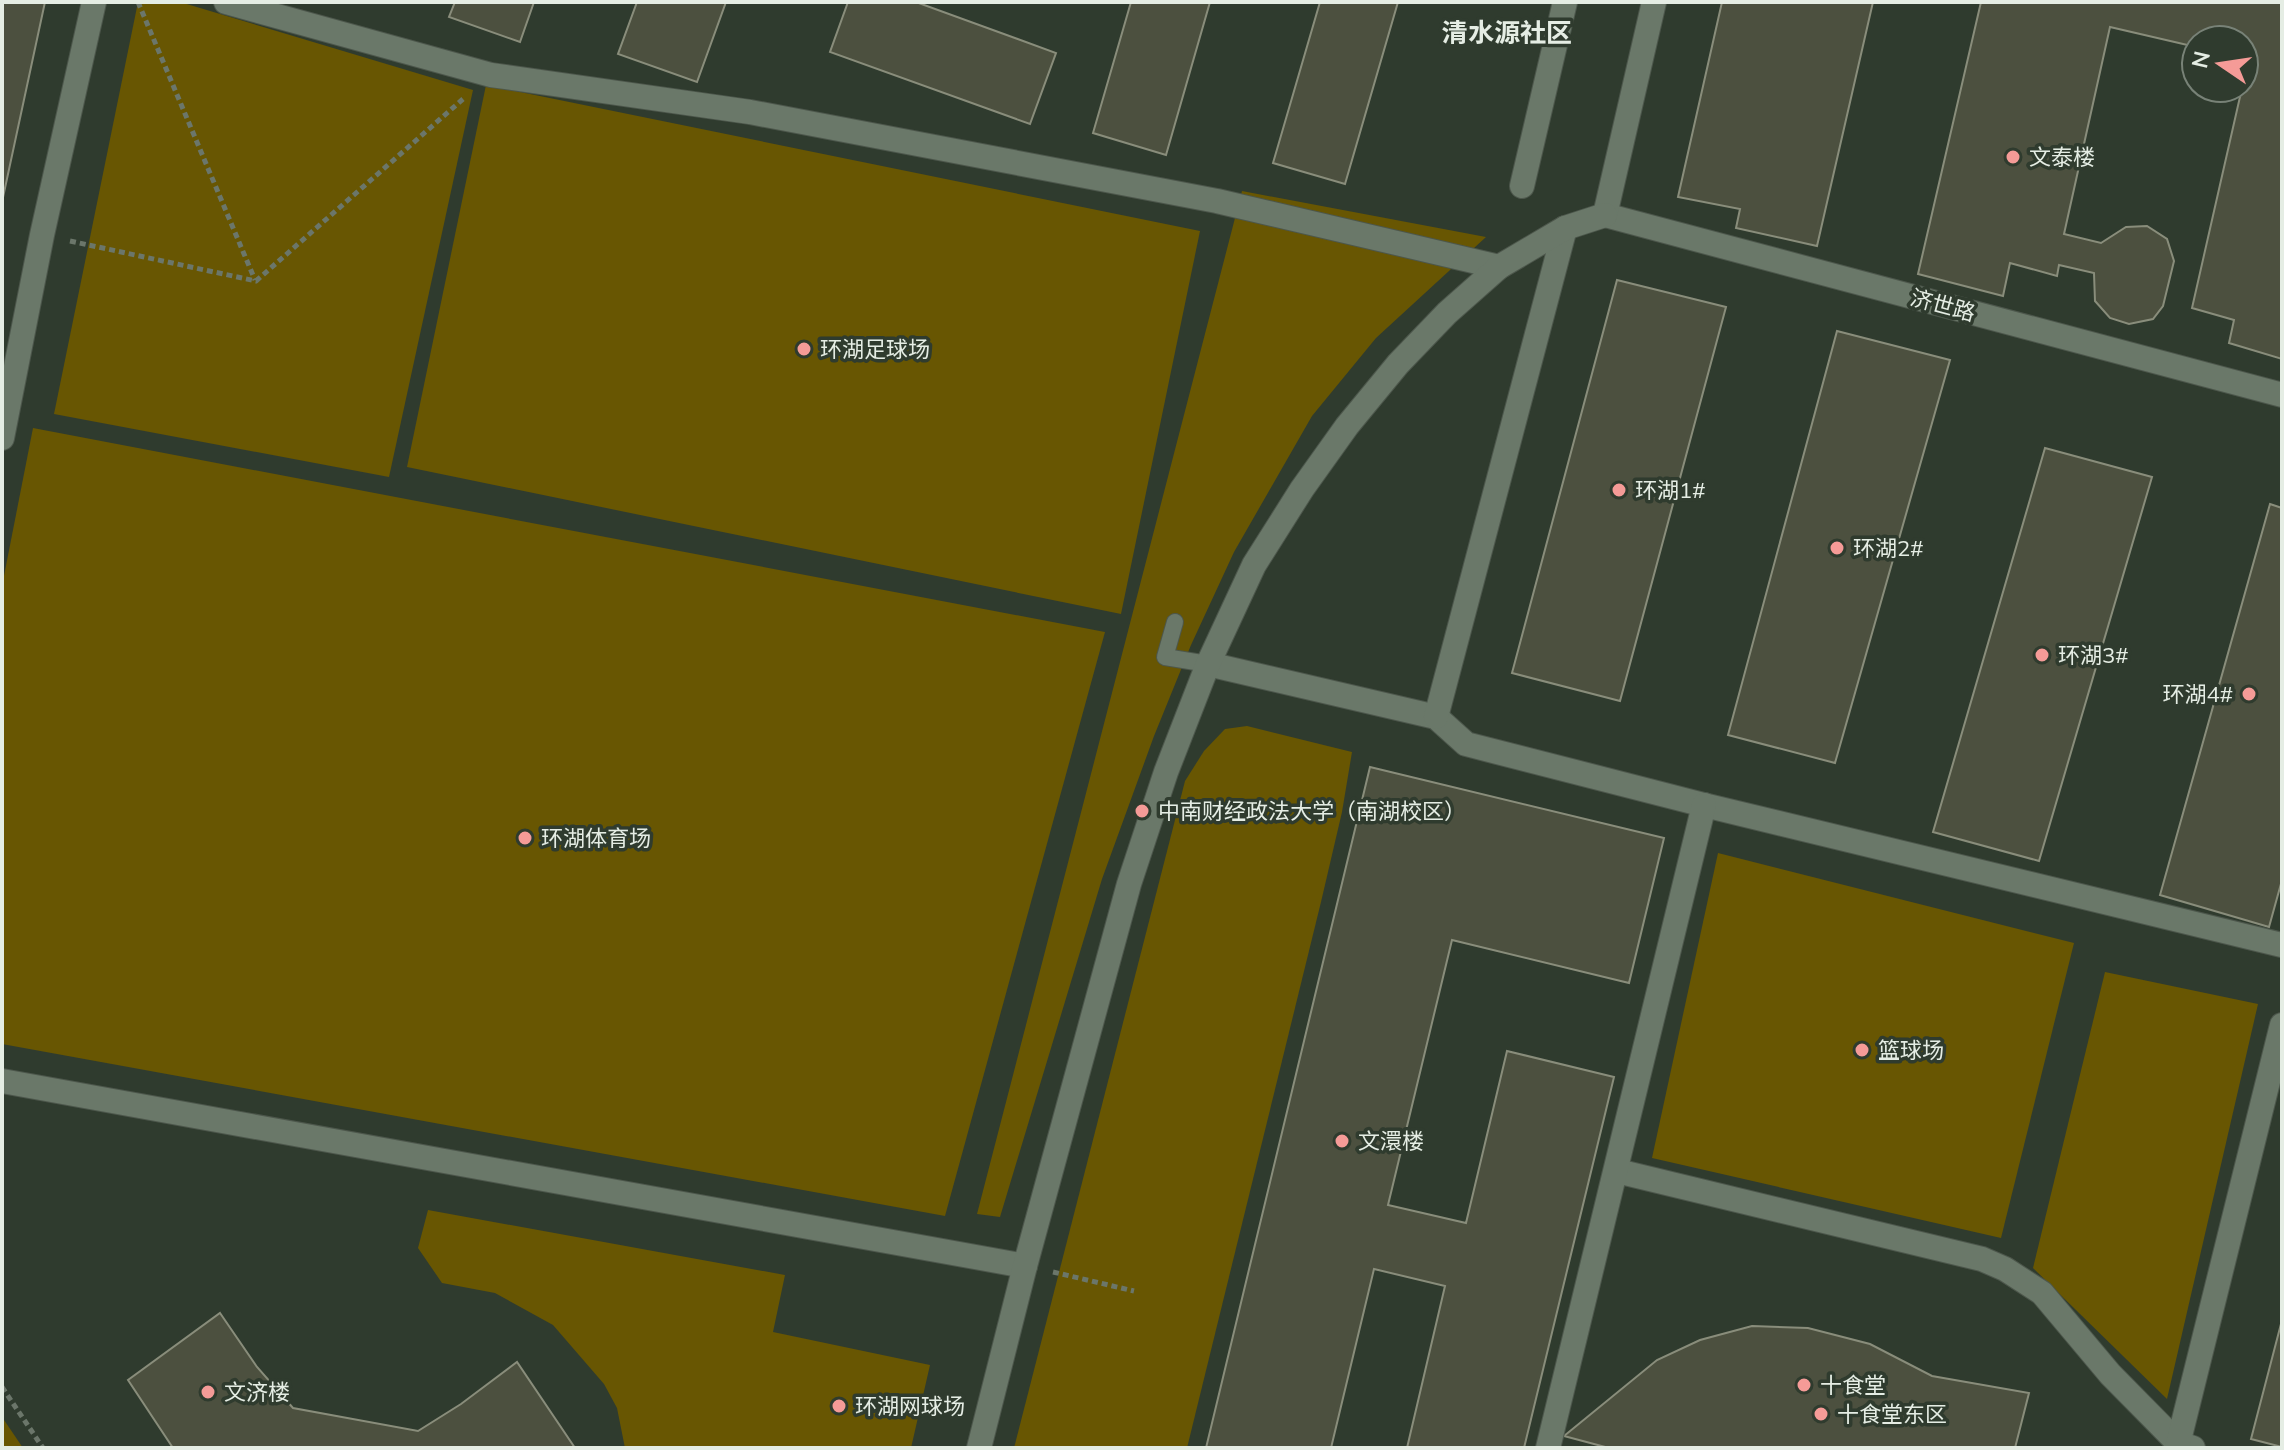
<svg xmlns="http://www.w3.org/2000/svg" width="2284" height="1450" viewBox="0 0 2284 1450" font-family="Mulish,'Noto Sans SC',sans-serif">
<style>
.green{fill:#685602}
.building{fill:#4c503f;stroke:#898d7b;stroke-width:2}
.lines{fill:none;stroke-linecap:round;stroke-linejoin:round}
.service-casing{stroke:#4d574c;stroke-width:18}
.minor-casing{stroke:#4d574c;stroke-width:26}
.tertiary-casing{stroke:#4d574c;stroke-width:26}
.path{stroke:#6b766a;stroke-width:5;stroke-dasharray:6 4;stroke-linecap:butt}
.service{stroke:#6a7869;stroke-width:16}
.minor{stroke:#6a7869;stroke-width:24}
.tertiary{stroke:#6a7869;stroke-width:24}
.poi-dot{fill:#f59b97;stroke:#2f3b2e;stroke-width:3}
.labels{text-anchor:middle;dominant-baseline:central;stroke-width:7;stroke-linejoin:round;paint-order:stroke}
.poi-label{font-size:22px;fill:#e5ede4;stroke:#2f3b2e;text-anchor:start}
.street-label{font-size:22px;fill:#e5ede4;stroke:#2f3b2e}
.quarter-label{font-size:26px;font-weight:bold;fill:#e5ede4;stroke:#2f3b2e}
</style>
<rect width="100%" height="100%" fill="#2f3b2e"/>
<!-- green -->
<g class="green">
<polygon points="138,2 180,2 473,90 389,477 54,414"/>
<polygon points="486,85 1200,231 1121,614 407,467"/>
<polygon points="1242,191 1486,237 1376,338 1312,416 1234,552 1191,645 1154,736 1102,879 1000,1217 977,1214"/>
<polygon points="33,428 1105,632 945,1216 2,1044 2,586"/>
<polygon points="1247,726 1352,752 1342,812 1321,902 1187,1448 1014,1448 1185,781 1204,751 1225,729"/>
<polygon points="1718,853 2074,943 2001,1238 1652,1158"/>
<polygon points="2105,972 2258,1004 2167,1399 2033,1268"/>
<polygon points="428,1210 785,1275 773,1332 930,1365 911,1448 625,1448 617,1408 604,1384 553,1325 495,1293 442,1283 418,1248"/>
<polygon points="2,1417 23,1448 2,1448"/>
</g>
<!-- building -->
<g class="building">
<polygon points="2,2 45,2 2,202"/>
<polygon points="455,2 534,2 520,42 449,17"/>
<polygon points="637,2 726,2 697,82 618,54"/>
<polygon points="848,2 916,2 1056,53 1030,124 830,52"/>
<polygon points="1131,2 1210,2 1166,155 1093,133"/>
<polygon points="1320,2 1398,2 1345,184 1273,163"/>
<polygon points="1722,2 1873,2 1817,246 1736,228 1740,209 1678,197"/>
<polygon points="1981,2 2282,2 2282,359 2229,343 2234,320 2192,308 2242,88 2244,88 2249,59 2244,58 2244,40 2196,40 2196,47 2110,27 2064,234 2101,243 2126,227 2147,226 2167,239 2174,261 2163,306 2153,319 2129,324 2110,318 2095,301 2094,273 2059,265 2057,276 2010,263 2003,296 1918,274"/>
<polygon points="1617,280 1726,307 1620,701 1512,673"/>
<polygon points="1837,331 1950,360 1835,763 1728,735"/>
<polygon points="2045,448 2152,477 2039,861 1933,832"/>
<polygon points="2270,504 2282,508 2282,880 2269,927 2160,895"/>
<polygon points="1370,767 1664,838 1629,983 1452,940 1388,1205 1466,1223 1507,1051 1614,1077 1524,1448 1407,1448 1445,1286 1374,1269 1331,1448 1206,1448"/>
<polygon points="220,1313 257,1367 293,1408 418,1431 461,1404 517,1362 575,1448 173,1448 128,1380"/>
<polygon points="2282,1320 2282,1447 2251,1439"/>
<polygon points="1752,1326 1808,1328 1870,1344 1932,1376 2029,1393 2015,1448 1609,1448 1564,1436 1657,1360 1700,1340"/>
</g>
<g class="lines">
<defs>
<polyline id="service" points="1175,622 1165,657 1208,664"/>
<g id="minor">
<polyline points="226,2 491,75 750,112 1217,201 1499,267"/>
<polyline points="1522,186 1565,2"/>
<polyline points="2,438 42,235 94,2"/>
<polyline points="1208,664 1436,717 1466,744 1704,805 2282,945"/>
<polyline points="1436,717 1565,228"/>
<polyline points="2,1081 1025,1266"/>
<polyline points="1617,1171 1982,1259 2005,1269 2042,1293 2110,1374 2178,1443 2193,1448"/>
<polyline points="1548,1448 1704,805"/>
<polyline points="2177,1448 2282,1025"/>
</g>
<g id="tertiary">
<polyline points="1605,215 2282,395"/>
<polyline points="1605,215 1654,2"/>
<polyline points="979,1448 1025,1266 1129,884 1166,772 1208,664 1254,565 1302,489 1347,426 1398,364 1447,313 1499,267 1565,228 1605,215"/>
</g>
</defs>
<!-- service casing -->
<use href="#service" class="service-casing"/>
<!-- minor casing -->
<use href="#minor" class="minor-casing"/>
<!-- tertiary casing -->
<use href="#tertiary" class="tertiary-casing"/>
<!-- path -->
<g class="path">
<polyline points="138,2 255,280"/>
<polyline points="70,241 256,281 463,99"/>
<polyline points="1053,1272 1134,1291"/>
<polyline points="2,1387 43,1448"/>
</g>
<!-- service -->
<use href="#service" class="service"/>
<!-- minor -->
<use href="#minor" class="minor"/>
<!-- tertiary -->
<use href="#tertiary" class="tertiary"/>
</g>
<!-- markers -->
<g class="poi-dot">
<circle cx="2013" cy="157" r="8"/>
<circle cx="804" cy="349" r="8"/>
<circle cx="1619" cy="490" r="8"/>
<circle cx="1837" cy="548" r="8"/>
<circle cx="2042" cy="655" r="8"/>
<circle cx="2249" cy="694" r="8"/>
<circle cx="1142" cy="811" r="8"/>
<circle cx="525" cy="838" r="8"/>
<circle cx="1862" cy="1050" r="8"/>
<circle cx="1342" cy="1141" r="8"/>
<circle cx="1804" cy="1385" r="8"/>
<circle cx="208" cy="1392" r="8"/>
<circle cx="839" cy="1406" r="8"/>
<circle cx="1821" cy="1414" r="8"/>
</g>
<g class="labels">
<!-- poi labels -->
<g class="poi-label">
<text x="2029" y="157">文泰楼</text>
<text x="820" y="349">环湖足球场</text>
<text x="1635" y="490">环湖1#</text>
<text x="1853" y="548">环湖2#</text>
<text x="2058" y="655">环湖3#</text>
<text x="2233" y="694" text-anchor="end">环湖4#</text>
<text x="1158" y="811">中南财经政法大学（南湖校区）</text>
<text x="541" y="838">环湖体育场</text>
<text x="1878" y="1050">篮球场</text>
<text x="1358" y="1141">文澴楼</text>
<text x="1820" y="1385">十食堂</text>
<text x="224" y="1392">文济楼</text>
<text x="855" y="1406">环湖网球场</text>
<text x="1837" y="1414">十食堂东区</text>
</g>
<!-- street labels -->
<g class="street-label">
<text transform="translate(1943 305) rotate(15)">济世路</text>
</g>
<!-- quarter labels -->
<g class="quarter-label">
<text x="1507" y="32">清水源社区</text>
</g>
</g>
<!-- border -->
<rect width="2284" height="1450" fill="none" stroke="#e5ede4" stroke-width="8"/>
<!-- north arrow -->
<g transform="translate(2220 64) rotate(283)"><circle r="38" fill="#2f3b2e" stroke="#788277" stroke-width="2"/>
<path d="M0-6L14 30L0 20L-14 30Z" fill="#f59b97"/>
<text y="-12" font-size="22" font-weight="bold" text-anchor="middle" fill="#e5ede4">N</text>
</g>
</svg>
